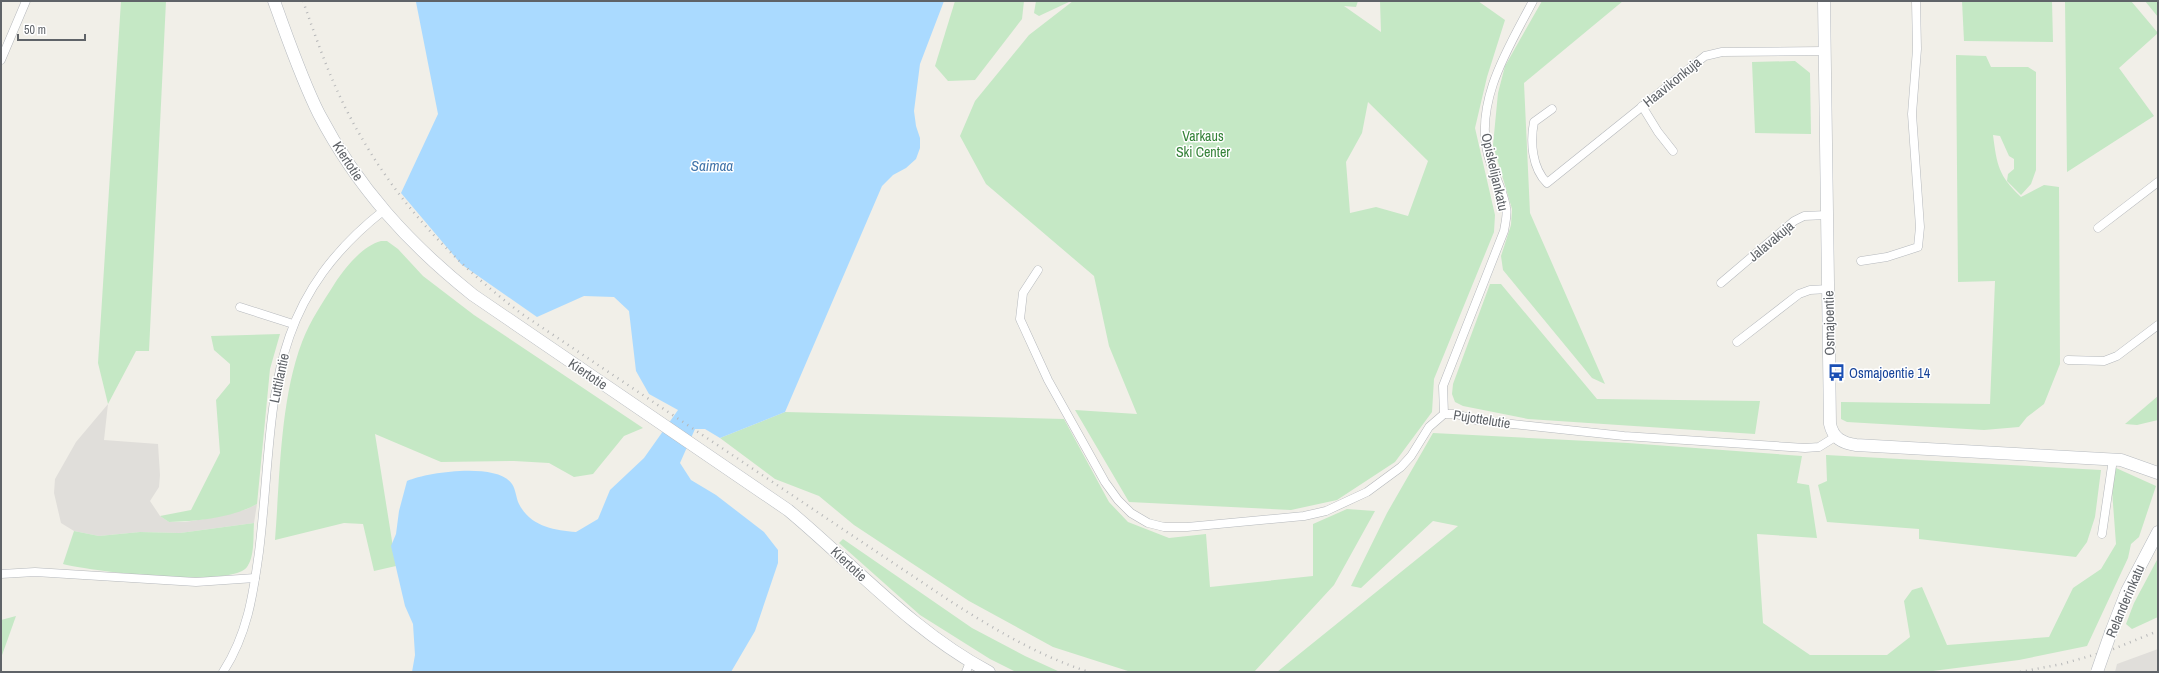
<svg xmlns="http://www.w3.org/2000/svg" width="2159" height="673" viewBox="0 0 2159 673" font-family="'Archivo Narrow',sans-serif">
<style>
.industrial{fill:#e0deda}
.green{fill:#c5e8c5;fill-rule:evenodd}
.water{fill:#aadaff}
.lines{fill:none;stroke-linecap:round;stroke-linejoin:round}
.street-casing{stroke:#b5b8bc;stroke-width:9}
.secondary-casing{stroke:#b6babf;stroke-width:13}
.street{stroke:#fff;stroke-width:8}
.secondary{stroke:#fff;stroke-width:12}
.rail{stroke:#b6b7b8;stroke-width:2.5;stroke-dasharray:1 5;stroke-linecap:butt}
.secondary-bridge-casing{stroke:#b6babf;stroke-width:13;stroke-linecap:butt}
.secondary-bridge{stroke:#fff;stroke-width:12}
.labels{text-anchor:middle;dominant-baseline:central;stroke-width:3;stroke-linejoin:round;paint-order:stroke}
.street-label{font-size:14px;fill:#5f6368;stroke:#fff}
.park-label{font-size:14px;fill:#348238;stroke:#fff}
.transit-label{font-size:14px;fill:#164399;stroke:#fff;text-anchor:start}
.water-label{font-size:15px;font-style:italic;fill:#4174aa;stroke:#fff}
</style>
<rect width="100%" height="100%" fill="#f1efe8"/>
<!-- industrial -->
<g class="industrial">
<polygon points="108,404 104,440 158,444 160,475 159,487 150,501 160,516 169,522 185,522 211,518 247,509 257,504 254,523 180,533 140,532 99,536 74,531 61,523 54,493 55,479 76,442"/>
<polygon points="2158,649 2158,672 2115,672 2117,664"/>
</g>
<!-- green -->
<g class="green">
<polygon points="121,1 166,1 149,351 136,351 108,404 98,363"/>
<polygon points="955,1 1024,1 1022,19 975,80 948,81 935,66"/>
<polygon points="1036,1 1071,1 1039,16 1034,13"/>
<path d="M1073,1H1358L1356,7L1344,6L1381,32L1380,1H1478L1505,20L1487,77L1475,128L1495,215L1494,232L1434,379L1432,412L1395,462L1337,500L1291,510L1129,502L1075,410L1137,414L1109,346L1094,276L986,184L960,136L975,101L1029,35ZM1368,102L1428,161L1408,216L1376,207L1350,213L1346,162L1362,133Z"/>
<polygon points="1542,1 1623,1 1524,83 1530,213 1605,384 1592,378 1503,270 1501,256 1511,225 1512,209 1493,145 1498,93 1505,66"/>
<polygon points="1962,1 2052,1 2053,42 1964,41"/>
<polygon points="2065,1 2131,1 2158,33 2119,68 2154,116 2067,172"/>
<polygon points="2145,1 2158,1 2158,17"/>
<path d="M1956,55L1986,56L1991,67H2028L2036,72V170L2031,184L2021,195L2007,181L2008,174L2014,169V159L2009,156L2000,136L1993,135C1997,165 1998,175 2021,197L2044,185L2059,187L2060,364L2044,404L2027,417L2019,427L1984,430L1847,422L1841,419V402L1990,404L1995,281L1958,282Z"/>
<polygon points="1795,61 1810,73 1811,134 1755,133 1752,62"/>
<path d="M381,241H387L398,249L423,276L474,315L643,428L624,436L593,474L574,477L549,463L514,461L441,462L375,434L396,566L374,571L363,524L344,523L275,540C280,477 280,400 302,342C310,321 323,302 335,283C345,268 362,246 381,241Z"/>
<polygon points="1490,284 1501,284 1597,399 1760,401 1755,434 1528,419 1463,406 1455,402 1452,394 1453,384"/>
<path d="M280,334L270,369L257,504C232,518 198,521 169,522L160,516L191,510L220,453L216,400L230,383V364L214,350L211,336Z"/>
<polygon points="2158,396 2158,420 2137,425 2125,424"/>
<polygon points="785,412 1064,419 1109,502 1128,522 1169,538 1206,534 1210,587 1313,576 1313,524 1347,509 1375,511 1334,585 1254,672 1131,672 1053,647 969,601 854,525 819,496 775,479 720,438"/>
<polygon points="1433,433 1628,443 1802,456 1797,483 1809,485 1817,538 1757,534 1763,623 1810,655 1887,655 1910,637 1904,601 1912,590 1922,587 1947,645 2049,637 2073,588 2101,569 2116,544 2111,477 2116,468 2156,486 2139,537 2131,544 2128,558 2087,646 2019,660 1925,672 1277,672 1458,526 1433,521 1361,588 1351,586 1387,513"/>
<polygon points="1826,455 2101,470 2095,517 2087,542 2076,557 1919,539 1919,529 1827,522 1818,485 1827,481"/>
<path d="M254,523C253,536 255,556 247,567C230,589 91,571 63,564L74,531L99,536L140,532L180,533Z"/>
<polygon points="843,539 972,628 1025,656 1060,672 1016,672 990,659 920,615 839,543"/>
<polygon points="2158,558 2158,617 2132,629 2126,624 2134,603"/>
<polygon points="16,616 1,658 1,620"/>
</g>
<!-- water -->
<path class="water" d="M417,1H944L920,64L914,111L916,126L920,138V148L916,159L906,168L893,175L882,186L785,412L720,438L705,429H695L680,463L691,480L716,495L764,532L778,550V563L755,631L731,672H412L415,655L413,624L405,606L391,546L396,534L399,511L407,481C427,472 498,462 512,484C516,490 516,498 519,504C531,527 554,530 576,532L598,519L610,490L644,458L678,410L649,394L636,371L629,311L614,297L584,296L537,317L461,264L401,193L438,114L416,2Z"/>
<g class="lines">
<defs>
<g id="street">
<polyline points="1,60 26,1"/>
<polyline points="1642,106 1658,132 1673,151"/>
<path d="M1552,109L1534,122C1530,142 1532,168 1547,183L1705,56L1722,52L1824,51"/>
<polyline points="2098,228 2158,182"/>
<polyline points="1861,261 1887,257 1918,247 1920,227 1912,114 1917,49 1916,1"/>
<polyline points="1038,270 1023,293 1020,319 1048,380 1105,482 1118,500 1131,513 1148,523 1164,527 1187,527 1304,516 1326,511 1367,492 1401,467 1411,456 1429,427 1444,414 1456,414 1476,420 1624,436 1805,448 1819,447 1835,437"/>
<polyline points="1721,283 1794,221 1804,216 1827,215"/>
<polyline points="240,307 293,324"/>
<polyline points="1737,342 1799,294 1810,290 1828,289"/>
<polyline points="2068,360 2104,361 2117,356 2158,325"/>
<path d="M1444,414L1443,386L1504,231C1505,224 1508,214 1506,207C1503,189 1493,173 1488,155C1474,101 1509,47 1533,1"/>
<polyline points="2102,534 2113,459"/>
<polyline points="1,574 35,572 196,582 255,578"/>
<path d="M223,672C247,635 253,596 259,552C276,412 259,309 383,211"/>
<polyline points="966,672 970,662"/>
</g>
<g id="secondary">
<path d="M274,1C288,39 301,78 319,114C357,187 409,244 473,295L788,510C854,565 912,631 989,672"/>
<path d="M1824,1L1830,424C1833,438 1842,443 1856,445L2121,460L2158,473"/>
<polyline points="2111,632 2127,591 2158,532"/>
</g>
</defs>
<!-- street casing -->
<use href="#street" class="street-casing"/>
<!-- secondary casing -->
<use href="#secondary" class="secondary-casing"/>
<!-- street -->
<use href="#street" class="street"/>
<!-- secondary -->
<use href="#secondary" class="secondary"/>
<!-- rail -->
<g class="rail">
<path d="M303,1C316,38 329,76 347,111C390,195 447,257 522,314L950,601C994,629 1039,656 1089,672"/>
<polyline points="2020,672 2062,664 2111,650 2158,631"/>
</g>
<defs>
<polyline id="secondary-bridge" points="2097,672 2111,632"/>
</defs>
<!-- secondary-bridge casing -->
<use href="#secondary-bridge" class="secondary-bridge-casing"/>
<!-- secondary-bridge -->
<use href="#secondary-bridge" class="secondary-bridge"/>
</g>
<!-- icons -->
<defs>
<symbol id="bus-bare" viewBox="-9 -9 18 18"><path d="M-5-6H5V4H4V6H2V4H-2V6H-4V4H-5ZM-3.5-4V0h7V-4ZM-3.5 1.2v1.5H-2V1.2ZM2 1.2v1.5H3.5V1.2Z" fill="#1a4fb4" stroke="#fff" stroke-width="2.5" paint-order="stroke"/></symbol>
</defs>
<g fill-rule="evenodd">
<use href="#bus-bare" x="1824" y="360" width="25" height="25"/>
</g>
<g class="labels">
<!-- street labels -->
<g class="street-label">
<text transform="translate(1672 82) rotate(-39)">Haavikonkuja</text>
<text transform="translate(348 161) rotate(57)">Kiertotie</text>
<text transform="translate(1495 172) rotate(77)">Opiskelijankatu</text>
<text transform="translate(1771 241) rotate(-40)">Jalavakuja</text>
<text transform="translate(1829 323) rotate(-91)">Osmajoentie</text>
<text transform="translate(588 374) rotate(34)">Kiertotie</text>
<text transform="translate(279 378) rotate(-78)">Luttilantie</text>
<text transform="translate(1482 419) rotate(9)">Pujottelutie</text>
<text transform="translate(849 564) rotate(43)">Kiertotie</text>
<text transform="translate(2125 601) rotate(-67)">Relanderinkatu</text>
</g>
<!-- park labels -->
<g class="park-label">
<text x="1203" y="136">Varkaus<tspan x="1203" dy="16">Ski Center</tspan></text>
</g>
<!-- transit labels -->
<g class="transit-label">
<text x="1849" y="373">Osmajoentie 14</text>
</g>
<!-- water labels -->
<g class="water-label">
<text x="712" y="165">Saimaa</text>
</g>
</g>
<!-- border -->
<rect width="2159" height="673" fill="none" stroke="#5f6368" stroke-width="4"/>
<!-- scale -->
<path d="M18 34v6h67v-6" fill="none" stroke="#5f6368" stroke-width="2"/>
<text x="24" y="34" font-size="12" fill="#5f6368" stroke="#ffffff" stroke-width="3" paint-order="stroke">50 m</text>
</svg>
